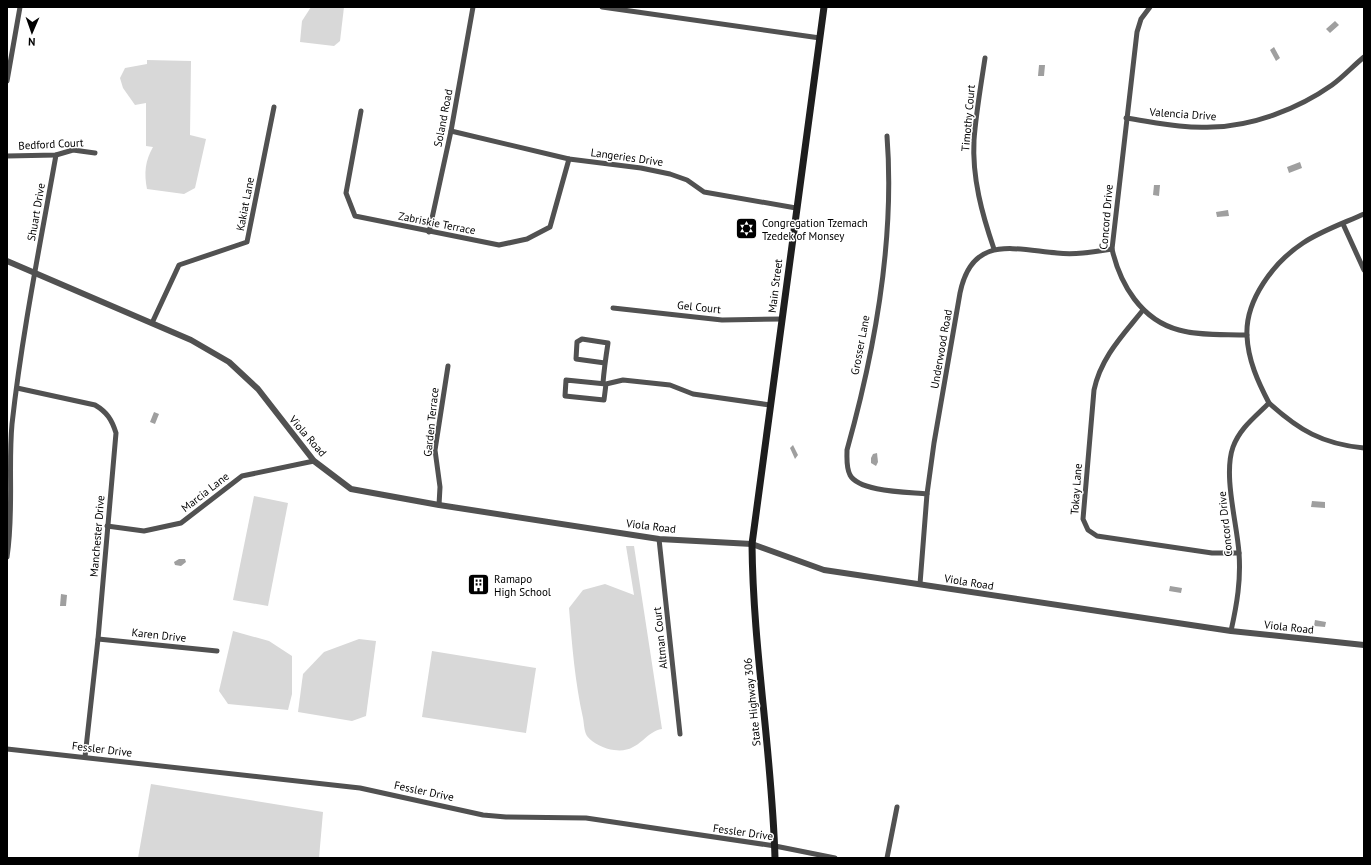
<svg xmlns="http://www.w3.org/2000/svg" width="1371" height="865" viewBox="0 0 1371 865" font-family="'PT Sans',sans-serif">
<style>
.green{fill:#d8d8d8}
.water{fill:#9f9f9f}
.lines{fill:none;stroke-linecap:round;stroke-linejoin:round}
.minor{stroke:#515151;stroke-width:5}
.tertiary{stroke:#515151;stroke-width:6}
.secondary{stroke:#1e1e1e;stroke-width:7}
.labels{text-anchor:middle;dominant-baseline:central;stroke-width:3;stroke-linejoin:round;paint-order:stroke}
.street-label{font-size:11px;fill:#000;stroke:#fff}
.poi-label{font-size:11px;fill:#000;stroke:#fff;text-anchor:start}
</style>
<rect width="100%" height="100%" fill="#fff"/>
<!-- green -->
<g class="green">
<polygon points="311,7 344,7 340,41 334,46 300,42 302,21"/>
<path d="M147,60L191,61L190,135L206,139L195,188L184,194L147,189C144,173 145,161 153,147L146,146V103L135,105L123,88L120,78L125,68L147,64Z"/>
<polygon points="254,496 288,503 268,606 233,600"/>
<path d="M626,546H634L662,729C645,731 639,754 614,750C605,749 592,743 587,736C584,731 584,723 583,718C575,682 572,645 569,608L583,590L605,584L634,595Z"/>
<polygon points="233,631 269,641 292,656 292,694 288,710 228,704 219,691"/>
<polygon points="359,639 376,641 366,716 352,721 298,712 303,674 324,652"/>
<polygon points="432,651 536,668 526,733 422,717"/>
<polygon points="151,784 323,812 319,858 138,858"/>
</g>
<!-- water -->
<g class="water">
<polygon points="1335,21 1339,25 1330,33 1326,29"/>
<polygon points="1274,47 1280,58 1276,61 1270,50"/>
<polygon points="1039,65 1045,65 1044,76 1038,76"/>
<polygon points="1300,162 1302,168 1289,173 1287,167"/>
<polygon points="1154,185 1160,185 1159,196 1153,195"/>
<polygon points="1228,210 1229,216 1217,217 1216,212"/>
<polygon points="154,412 159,414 155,424 150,422"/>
<polygon points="793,445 798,455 795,459 790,448"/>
<polygon points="877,453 878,462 876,466 871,463 871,458 873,454"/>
<polygon points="1312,501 1325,502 1325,508 1311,507"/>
<polygon points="179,559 185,559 186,562 181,566 175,565 174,562"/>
<polygon points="1170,586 1182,588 1181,593 1169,591"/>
<polygon points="61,594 67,595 66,606 60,606"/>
<polygon points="1315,620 1326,622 1325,627 1314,626"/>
</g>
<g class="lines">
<!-- minor -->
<g class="minor">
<polyline points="602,7 820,38"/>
<path d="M1150,7L1141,19L1137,32L1112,249C1120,284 1141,320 1179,330C1200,336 1225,334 1247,335"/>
<path d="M985,58C981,85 976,113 974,140C972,178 982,214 994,249"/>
<polyline points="7,81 20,7"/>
<polyline points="361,111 346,193 355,216 499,245 527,239 550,227 569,159"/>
<path d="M1126,118C1154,122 1184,129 1212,127C1253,126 1298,109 1332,85C1343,77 1353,66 1364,57"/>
<polyline points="451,131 569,159 641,168 670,174 687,180 704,192 796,208"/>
<path d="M887,136C895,241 875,350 847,450C847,459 846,467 850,475C859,492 909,492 927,494"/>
<polyline points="7,156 56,155 73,150 95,153"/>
<polyline points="1343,224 1364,270"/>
<polyline points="429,232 451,131 473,7"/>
<polyline points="613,308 722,320 782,319"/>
<path d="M1143,310C1123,335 1101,357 1094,390L1083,519L1088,530L1097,536L1212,553H1239"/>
<polyline points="152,323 179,265 247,242 274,107"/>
<path d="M603,383C604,370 606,356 608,343L582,339L577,342L576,359L605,363"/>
<polyline points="606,384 566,380 565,396 604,400 606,384 623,380 670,385 693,394 770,405"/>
<path d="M17,388L95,405C107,412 112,420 116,433L98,639L85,757"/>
<path d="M1269,403C1299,430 1322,444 1364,448"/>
<polyline points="439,505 440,487 435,450 448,366"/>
<polyline points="107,526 144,531 181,523 242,476 314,461"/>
<polyline points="659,539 680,734"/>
<path d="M7,557C14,512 8,468 12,424C22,334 40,245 56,155"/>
<path d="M920,584L927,494L934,443L960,293C972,235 1012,249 1057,253C1076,255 1093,252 1112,249"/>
<path d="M1231,631C1237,604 1241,580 1239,553C1237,523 1223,475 1233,447C1240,428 1255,417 1269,403C1258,382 1248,360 1247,336C1245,300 1274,262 1303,243C1321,231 1344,223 1364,214"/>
<polyline points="98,639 217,651"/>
<polyline points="7,749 360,788 483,815 506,817 586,818 775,846 835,858"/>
<polyline points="887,858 897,807"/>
</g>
<!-- tertiary -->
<polyline class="tertiary" points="7,261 191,340 229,362 258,389 314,461 351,489 439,505 659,539 752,544 824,570 1231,631 1364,645"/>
<!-- secondary -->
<path class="secondary" d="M775,858C772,753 753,649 752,544L824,7"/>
</g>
<!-- icons -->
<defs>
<symbol id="synagogue-square" viewBox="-11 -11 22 22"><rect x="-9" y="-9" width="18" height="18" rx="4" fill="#000" stroke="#fff"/><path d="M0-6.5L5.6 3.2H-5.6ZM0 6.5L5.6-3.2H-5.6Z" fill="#fff"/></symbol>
<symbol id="building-square" viewBox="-11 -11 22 22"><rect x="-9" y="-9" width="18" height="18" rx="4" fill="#000" stroke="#fff"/><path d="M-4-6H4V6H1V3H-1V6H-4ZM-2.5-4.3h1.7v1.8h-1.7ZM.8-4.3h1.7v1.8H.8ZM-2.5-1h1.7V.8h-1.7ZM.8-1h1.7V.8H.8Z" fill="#fff"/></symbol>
</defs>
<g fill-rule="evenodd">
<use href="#synagogue-square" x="734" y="216" width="25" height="25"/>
<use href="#building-square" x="466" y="572" width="25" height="25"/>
</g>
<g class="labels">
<!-- street labels -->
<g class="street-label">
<text transform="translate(1183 114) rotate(4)">Valencia Drive</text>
<text transform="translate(443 118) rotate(-79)">Soland Road</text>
<text transform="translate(968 118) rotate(-85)">Timothy Court</text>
<text transform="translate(51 144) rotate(-3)">Bedford Court</text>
<text transform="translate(627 157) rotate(8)">Langeries Drive</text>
<text transform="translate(245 204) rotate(-79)">Kakiat Lane</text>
<text transform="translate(36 212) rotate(-80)">Shuart Drive</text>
<text transform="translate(1106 217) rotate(-85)">Concord Drive</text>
<text transform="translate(437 223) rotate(11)">Zabriskie Terrace</text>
<text transform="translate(775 286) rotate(-83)">Main Street</text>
<text transform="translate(699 307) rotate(6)">Gel Court</text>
<text transform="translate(860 345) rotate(-79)">Grosser Lane</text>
<text transform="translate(941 349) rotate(-80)">Underwood Road</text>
<text transform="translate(431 422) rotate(-84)">Garden Terrace</text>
<text transform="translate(308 436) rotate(49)">Viola Road</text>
<text transform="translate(1076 489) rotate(-86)">Tokay Lane</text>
<text transform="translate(205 492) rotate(-38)">Marcia Lane</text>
<text transform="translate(1225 524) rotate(-96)">Concord Drive</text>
<text transform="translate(651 526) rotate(7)">Viola Road</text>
<text transform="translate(97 536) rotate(-85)">Manchester Drive</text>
<text transform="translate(969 582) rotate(9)">Viola Road</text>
<text transform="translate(1289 627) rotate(6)">Viola Road</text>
<text transform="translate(159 635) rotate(6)">Karen Drive</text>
<text transform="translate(660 638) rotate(-96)">Altman Court</text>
<text transform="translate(752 702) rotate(-96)">State Highway 306</text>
<text transform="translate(102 749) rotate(7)">Fessler Drive</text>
<text transform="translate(424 791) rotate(12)">Fessler Drive</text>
<text transform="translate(743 832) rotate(8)">Fessler Drive</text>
</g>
<!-- poi labels -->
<g class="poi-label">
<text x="762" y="223">Congregation Tzemach<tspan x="762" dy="13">Tzedek of Monsey</tspan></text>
<text x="494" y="579">Ramapo<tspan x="494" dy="13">High School</tspan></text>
</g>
</g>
<!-- border -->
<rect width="1371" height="865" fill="none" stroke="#000000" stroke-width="16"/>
<!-- north arrow -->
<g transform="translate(32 32) rotate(182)" stroke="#ffffff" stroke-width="3" paint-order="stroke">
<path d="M0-3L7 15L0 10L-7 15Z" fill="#000000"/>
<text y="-6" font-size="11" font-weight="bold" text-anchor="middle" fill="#000000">N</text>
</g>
</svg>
